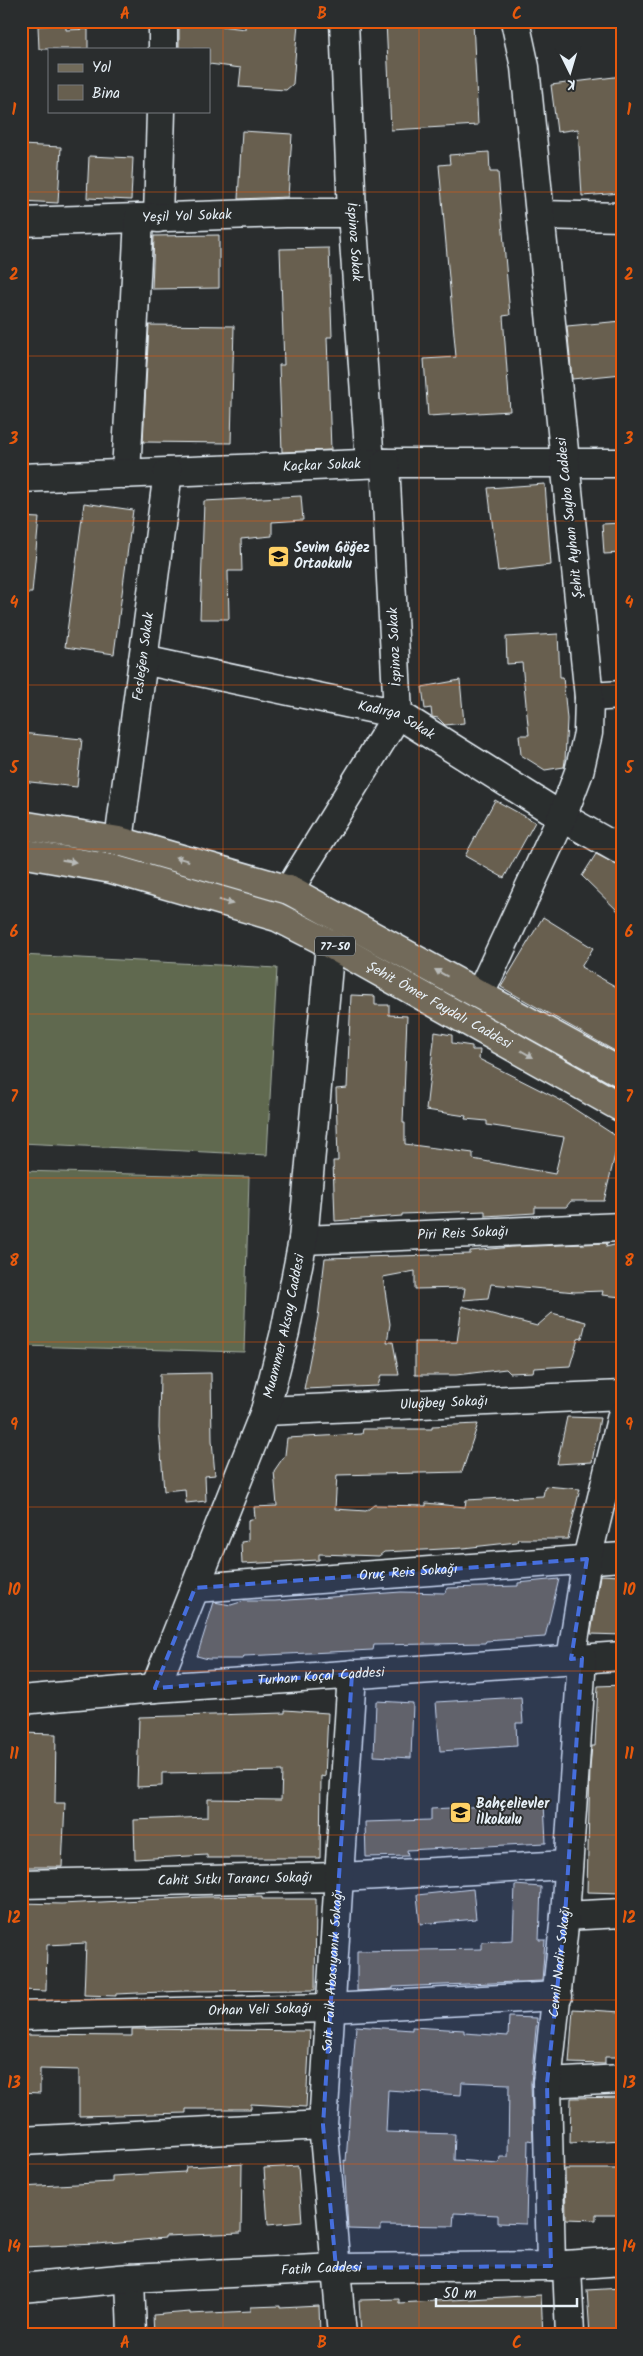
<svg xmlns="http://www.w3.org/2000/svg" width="643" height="2356" viewBox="0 0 643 2356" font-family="Kalam,sans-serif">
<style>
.pitch{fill:#606950;stroke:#a4ada4}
.building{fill:#675f4f;stroke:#e8f1f8;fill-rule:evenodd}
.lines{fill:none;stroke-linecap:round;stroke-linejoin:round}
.minor-casing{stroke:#e8f1f8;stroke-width:31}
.major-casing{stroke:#e8f1f8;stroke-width:31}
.minor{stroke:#2a2d2e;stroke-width:28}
.major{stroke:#726b5a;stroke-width:28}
.oneway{fill:#b9bbb9}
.marked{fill:#466fde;fill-opacity:0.2;stroke:#466fde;stroke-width:4;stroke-dasharray:10 6;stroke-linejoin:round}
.grid{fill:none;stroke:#e8590c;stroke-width:1;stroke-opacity:0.55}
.labels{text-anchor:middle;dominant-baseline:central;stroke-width:4;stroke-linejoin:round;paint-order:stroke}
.shield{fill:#2a2d2e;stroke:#afb6bb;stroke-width:1}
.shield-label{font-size:12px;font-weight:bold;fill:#e8f1f8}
.street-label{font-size:14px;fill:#e8f1f8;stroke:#2a2d2e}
.poi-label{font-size:14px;font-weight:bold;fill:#e8f1f8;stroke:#2a2d2e;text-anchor:start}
.neatline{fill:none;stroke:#e8590c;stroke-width:2}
.grid-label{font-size:16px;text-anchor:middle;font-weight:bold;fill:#e8590c}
</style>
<rect width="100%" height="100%" fill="#2a2d2e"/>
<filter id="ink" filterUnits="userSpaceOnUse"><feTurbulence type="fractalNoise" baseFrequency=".02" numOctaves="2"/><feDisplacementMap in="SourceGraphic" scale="10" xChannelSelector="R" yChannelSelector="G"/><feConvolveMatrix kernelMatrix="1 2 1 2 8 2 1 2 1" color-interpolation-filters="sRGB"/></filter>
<g filter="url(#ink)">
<!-- pitch -->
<g class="pitch">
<polygon points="21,955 277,968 267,1155 21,1143"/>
<polygon points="21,1171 249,1177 244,1352 21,1346"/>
</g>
<!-- building -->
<g class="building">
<polygon points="179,21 245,29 245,21 298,23 293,84 286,90 239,87 241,68 209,64 209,49 179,49"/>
<polygon points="386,21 473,21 478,125 391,130"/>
<polygon points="66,25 66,30 88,29 88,49 39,49 38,26"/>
<polygon points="622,76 622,193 582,196 578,129 557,132 551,85"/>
<polygon points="242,131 292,134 288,197 238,199"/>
<polygon points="21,145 61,147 58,203 21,201"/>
<polygon points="489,152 490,172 498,172 510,315 503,316 510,411 428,416 424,359 456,357 439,165 450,164 449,155"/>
<polygon points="89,156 133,158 131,200 87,198"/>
<polygon points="219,235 219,288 152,289 154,236"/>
<polygon points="329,248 332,337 327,337 331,450 282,452 279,365 284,365 280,249"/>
<polygon points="622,321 622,374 572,379 567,326"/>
<polygon points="149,325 234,326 231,443 143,442"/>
<polygon points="545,484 551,565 498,571 488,488"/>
<polygon points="301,496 303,520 272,522 272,536 241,539 242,571 228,571 229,619 200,619 204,501"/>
<polygon points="84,503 133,510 114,654 65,647"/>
<polygon points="21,517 39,518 32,593 21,593"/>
<polygon points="622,523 622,553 604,554 602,524"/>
<polygon points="558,634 560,677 563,677 567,719 565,761 564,767 545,770 521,755 519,735 529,735 522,663 507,664 506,637"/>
<polygon points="460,680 464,723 445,725 438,718 432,717 431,708 425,709 422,687"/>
<polygon points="21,733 82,739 77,787 21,781"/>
<polygon points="495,800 535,822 504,878 465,856"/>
<polygon points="596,854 622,867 622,915 582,876"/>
<polygon points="543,917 593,948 581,967 622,990 622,1055 501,987"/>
<polygon points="351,995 375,996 375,1005 389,1005 389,1015 407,1016 403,1123 405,1123 405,1144 473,1153 473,1159 555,1174 564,1137 487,1125 487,1121 465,1119 466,1116 426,1110 435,1032 452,1035 452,1043 472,1046 472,1050 480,1050 479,1059 562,1101 619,1138 604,1201 571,1201 566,1207 535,1207 535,1213 485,1216 485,1211 402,1214 402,1216 335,1221 333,1161 338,1161 336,1089 347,1088"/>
<polygon points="607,1243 606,1247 622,1243 622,1297 602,1295 603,1291 575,1292 491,1284 488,1298 463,1300 465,1288 415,1289 415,1271 383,1277 390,1324 387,1342 393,1342 399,1375 381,1375 378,1386 304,1389 318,1317 325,1258 470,1254 470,1251 512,1247"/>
<polygon points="462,1306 537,1326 552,1313 586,1322 582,1338 578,1339 570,1366 534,1368 533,1372 510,1373 506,1369 456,1375 415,1375 415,1342 457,1342"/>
<polygon points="211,1373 212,1440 215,1475 205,1476 206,1501 186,1503 185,1489 164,1491 159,1428 160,1374"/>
<polygon points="567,1417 600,1418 592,1462 557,1464"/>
<polygon points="478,1424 462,1472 337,1475 335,1509 366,1511 374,1505 426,1506 426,1503 465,1507 466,1500 543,1496 545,1486 580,1489 568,1539 518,1539 517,1542 463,1548 384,1552 379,1556 319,1554 319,1560 242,1564 241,1542 248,1541 248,1520 255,1518 254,1507 277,1506 274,1471 285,1455 287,1438 362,1434 363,1429 432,1429 432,1426"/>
<polygon points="600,1575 622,1576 622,1635 591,1634"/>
<polygon points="559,1579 545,1637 486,1641 485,1643 374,1645 373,1650 244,1656 243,1659 208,1659 197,1656 214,1602 231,1605 244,1601 275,1601 401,1592 445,1593 447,1588 518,1586 518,1583"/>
<polygon points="622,1685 622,1893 587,1892 590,1767 592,1746 595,1746 598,1686"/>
<polygon points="521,1697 523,1723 516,1723 517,1746 440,1751 436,1702"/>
<polygon points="376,1701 413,1703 411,1758 374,1756"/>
<polygon points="285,1710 328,1713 325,1777 321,1776 320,1858 207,1858 207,1855 135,1859 134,1820 208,1817 208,1799 281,1800 282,1771 162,1773 162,1786 137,1787 139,1717 285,1713"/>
<polygon points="21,1733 56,1734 55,1803 65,1803 62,1867 21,1867"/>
<polygon points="544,1803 546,1843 407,1850 408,1856 366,1857 365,1822 431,1820 431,1809"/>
<polygon points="515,1885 541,1887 539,1940 545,1940 542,1981 393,1987 393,1989 357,1991 357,1951 482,1949 482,1942 513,1940"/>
<polygon points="473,1889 476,1919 420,1924 417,1895"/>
<polygon points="262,1896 262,1899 316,1899 315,1990 185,1991 116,1994 116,1996 84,1995 86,1943 47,1945 46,1991 21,1990 21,1903 61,1904 203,1897"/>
<polygon points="573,2009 622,2012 622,2057 605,2057 605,2064 569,2063"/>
<path d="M509,2017L537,2018L531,2083L533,2141L528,2140L526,2224L498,2223V2215L454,2213L453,2226L381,2225V2230L348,2229L344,2160L346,2161L356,2026L412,2030V2027L464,2030V2033L508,2036ZM462,2082L509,2084L508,2157H500L499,2163L454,2160L455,2134L386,2132L388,2090L461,2095Z"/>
<polygon points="132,2029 310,2031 306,2107 251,2104 251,2109 186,2109 186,2113 79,2116 79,2070 40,2069 40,2093 21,2092 21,2035 132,2036"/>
<polygon points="622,2097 622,2140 570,2143 571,2098"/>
<polygon points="242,2164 241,2233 165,2236 165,2238 97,2244 21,2247 21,2187 112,2182 112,2176 185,2172 186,2167"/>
<polygon points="298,2166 302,2222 268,2225 264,2168"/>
<polygon points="565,2169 622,2169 622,2215 596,2215 596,2220 566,2219"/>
<polygon points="622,2288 622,2335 590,2335 587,2290"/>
<polygon points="541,2295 543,2335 361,2335 359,2300 399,2299 399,2303"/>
<polygon points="280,2306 280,2308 319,2306 320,2335 154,2335 153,2315 190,2312 190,2314 251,2311 251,2307"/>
</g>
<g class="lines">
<defs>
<g id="minor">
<path id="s1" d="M344,21L352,213L370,463"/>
<polyline points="163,49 163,21"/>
<polyline points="540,215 622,217"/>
<polyline points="158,218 161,111"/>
<path id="s2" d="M21,222L286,213H352"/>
<polyline points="126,474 139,218"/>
<path id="s3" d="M21,478L385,463H622"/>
<path id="s4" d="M143,660L398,714L562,817L622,851"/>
<polyline points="589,697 622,695"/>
<path id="s5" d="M119,841L168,472"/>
<polyline points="289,890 398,714 385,463"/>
<polyline points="480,994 562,817 579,772 588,733 589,697 525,67 515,21"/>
<path id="s6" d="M303,1240L622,1227"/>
<path id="s7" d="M265,1411L622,1395"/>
<path id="s8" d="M195,1588L622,1557"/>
<polyline points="571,1659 587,1559 622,1415"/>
<path id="s9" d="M155,1688L265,1411L285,1332L303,1240L330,944"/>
<path id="s10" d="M21,1700L155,1688L622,1656"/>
<path id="s11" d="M21,1884L340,1877L568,1865"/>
<polyline points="565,1916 622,1913"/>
<path id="s12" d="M21,2016L329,2008L558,1996"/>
<polyline points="547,2083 622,2079"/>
<polyline points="21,2141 323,2125"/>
<polyline points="567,2265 570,2335"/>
<path id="s13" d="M551,2266L547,2083L565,1916L582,1658"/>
<polyline points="130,2278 132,2335"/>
<path id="s14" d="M21,2288L130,2278L336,2268L551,2266L622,2261"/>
<path id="s15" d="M342,2335L323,2125L352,1674"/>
</g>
<g id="major">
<polyline points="21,825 119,841 289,890 622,1073"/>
<path id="s16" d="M21,853L112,869L277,917L330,944L622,1108"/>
</g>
</defs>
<!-- minor casing -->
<use href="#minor" class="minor-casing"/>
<!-- major casing -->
<use href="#major" class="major-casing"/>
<!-- minor -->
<use href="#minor" class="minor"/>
<!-- major -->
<use href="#major" class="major"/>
</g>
<!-- one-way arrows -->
<defs><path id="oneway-solid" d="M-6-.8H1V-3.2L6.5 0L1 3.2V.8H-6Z" transform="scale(1.25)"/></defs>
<g class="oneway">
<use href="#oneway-solid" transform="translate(182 859) rotate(-164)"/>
<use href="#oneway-solid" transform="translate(69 861) rotate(9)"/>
<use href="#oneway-solid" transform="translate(226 902) rotate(17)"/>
<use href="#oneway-solid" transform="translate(441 973) rotate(-151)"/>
<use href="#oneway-solid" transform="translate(527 1054) rotate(30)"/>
</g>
</g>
<!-- marked area -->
<path class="marked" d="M587,1559L571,1659L582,1658L565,1916L547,2083L551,2266L336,2268L323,2125L352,1674L155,1688L195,1588Z"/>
<!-- grid -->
<path class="grid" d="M223,21V2335M419,21V2335M21,192H622M21,356H622M21,521H622M21,685H622M21,849H622M21,1014H622M21,1178H622M21,1342H622M21,1507H622M21,1671H622M21,1835H622M21,2000H622M21,2164H622"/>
<!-- icons -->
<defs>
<symbol id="school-square" viewBox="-11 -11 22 22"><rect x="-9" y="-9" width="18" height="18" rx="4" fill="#ffd166" stroke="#2a2d2e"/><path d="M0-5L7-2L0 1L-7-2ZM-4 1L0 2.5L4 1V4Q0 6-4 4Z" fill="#111"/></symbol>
</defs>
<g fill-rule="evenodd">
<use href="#school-square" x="266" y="544" width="25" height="25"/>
<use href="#school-square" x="448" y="1800" width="25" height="25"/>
</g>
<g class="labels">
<!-- shield labels -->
<rect class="shield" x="315" y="936.5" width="40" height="19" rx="4"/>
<g class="shield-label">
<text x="335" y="946">77-50</text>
</g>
<!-- street labels -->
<g class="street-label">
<text stroke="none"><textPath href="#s2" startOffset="166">Yeşil Yol Sokak</textPath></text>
<text stroke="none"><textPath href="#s1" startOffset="221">İspinoz Sokak</textPath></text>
<text stroke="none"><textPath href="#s3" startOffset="301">Kaçkar Sokak</textPath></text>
<text transform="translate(570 518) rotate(-96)">Şehit Ayhan Saybo Caddesi</text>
<text transform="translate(395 647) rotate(-93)">İspinoz Sokak</text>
<text stroke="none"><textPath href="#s5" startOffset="186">Fesleğen Sokak</textPath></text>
<text stroke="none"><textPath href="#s4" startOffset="261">Kadırga Sokak</textPath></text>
<text stroke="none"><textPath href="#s16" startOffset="449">Şehit Ömer Faydalı Caddesi</textPath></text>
<text stroke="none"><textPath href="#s6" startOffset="160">Piri Reis Sokağı</textPath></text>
<text stroke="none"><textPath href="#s9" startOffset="385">Muammer Aksoy Caddesi</textPath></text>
<text stroke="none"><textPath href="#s7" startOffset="179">Uluğbey Sokağı</textPath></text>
<text stroke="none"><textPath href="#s8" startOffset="214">Oruç Reis Sokağı</textPath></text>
<text stroke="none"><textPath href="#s10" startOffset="301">Turhan Koçal Caddesi</textPath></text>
<text stroke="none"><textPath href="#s11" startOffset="214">Cahit Sıtkı Tarancı Sokağı</textPath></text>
<text stroke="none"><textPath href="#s13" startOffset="305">Cemil Nadir Sokağı</textPath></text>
<text stroke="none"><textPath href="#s15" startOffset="365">Sait Faik Abasıyanık Sokağı</textPath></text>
<text stroke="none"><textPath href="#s12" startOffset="239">Orhan Veli Sokağı</textPath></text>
<text stroke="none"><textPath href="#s14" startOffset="301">Fatih Caddesi</textPath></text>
</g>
<!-- poi labels -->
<g class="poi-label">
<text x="294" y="548">Sevim Göğez<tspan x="294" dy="16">Ortaokulu</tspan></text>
<text x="476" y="1804">Bahçelievler<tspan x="476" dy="16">İlkokulu</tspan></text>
</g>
</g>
<!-- margin -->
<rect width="643" height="2356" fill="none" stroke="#2a2d2e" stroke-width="55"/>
<!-- legend -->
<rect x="48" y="48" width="162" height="65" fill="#2a2d2e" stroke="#767b7f"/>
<rect x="58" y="64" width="25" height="8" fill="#726b5a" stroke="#767b7f"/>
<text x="92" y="72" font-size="15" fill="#e8f1f8">Yol</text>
<rect x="58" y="85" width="25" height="15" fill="#675f4f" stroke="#767b7f"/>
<text x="92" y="98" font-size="15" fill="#e8f1f8">Bina</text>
<!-- north arrow -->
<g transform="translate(570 72) rotate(175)" stroke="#2a2d2e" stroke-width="4" paint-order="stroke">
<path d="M0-4L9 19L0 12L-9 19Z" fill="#e8f1f8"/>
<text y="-8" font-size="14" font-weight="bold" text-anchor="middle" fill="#e8f1f8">K</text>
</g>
<!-- scale -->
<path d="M436 2298v8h141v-8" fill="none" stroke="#e8f1f8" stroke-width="2.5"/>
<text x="443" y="2298" font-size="15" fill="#e8f1f8" stroke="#2a2d2e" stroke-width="4" paint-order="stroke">50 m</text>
<rect x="28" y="28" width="588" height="2300" class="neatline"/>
<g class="grid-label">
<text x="125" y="19">A</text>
<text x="322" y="19">B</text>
<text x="517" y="19">C</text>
<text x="14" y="115">1</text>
<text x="629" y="115">1</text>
<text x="14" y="280">2</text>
<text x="629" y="280">2</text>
<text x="14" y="444">3</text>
<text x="629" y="444">3</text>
<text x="14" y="608">4</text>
<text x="629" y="608">4</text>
<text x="14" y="773">5</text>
<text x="629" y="773">5</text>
<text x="14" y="937">6</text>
<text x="629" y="937">6</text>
<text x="14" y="1102">7</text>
<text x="629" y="1102">7</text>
<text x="14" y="1266">8</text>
<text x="629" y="1266">8</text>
<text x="14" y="1430">9</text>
<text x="629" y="1430">9</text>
<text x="14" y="1595">10</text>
<text x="629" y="1595">10</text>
<text x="14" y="1759">11</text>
<text x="629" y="1759">11</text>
<text x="14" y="1923">12</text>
<text x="629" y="1923">12</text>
<text x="14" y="2088">13</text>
<text x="629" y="2088">13</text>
<text x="14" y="2252">14</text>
<text x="629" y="2252">14</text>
<text x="125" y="2348">A</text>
<text x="322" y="2348">B</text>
<text x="517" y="2348">C</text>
</g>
</svg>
